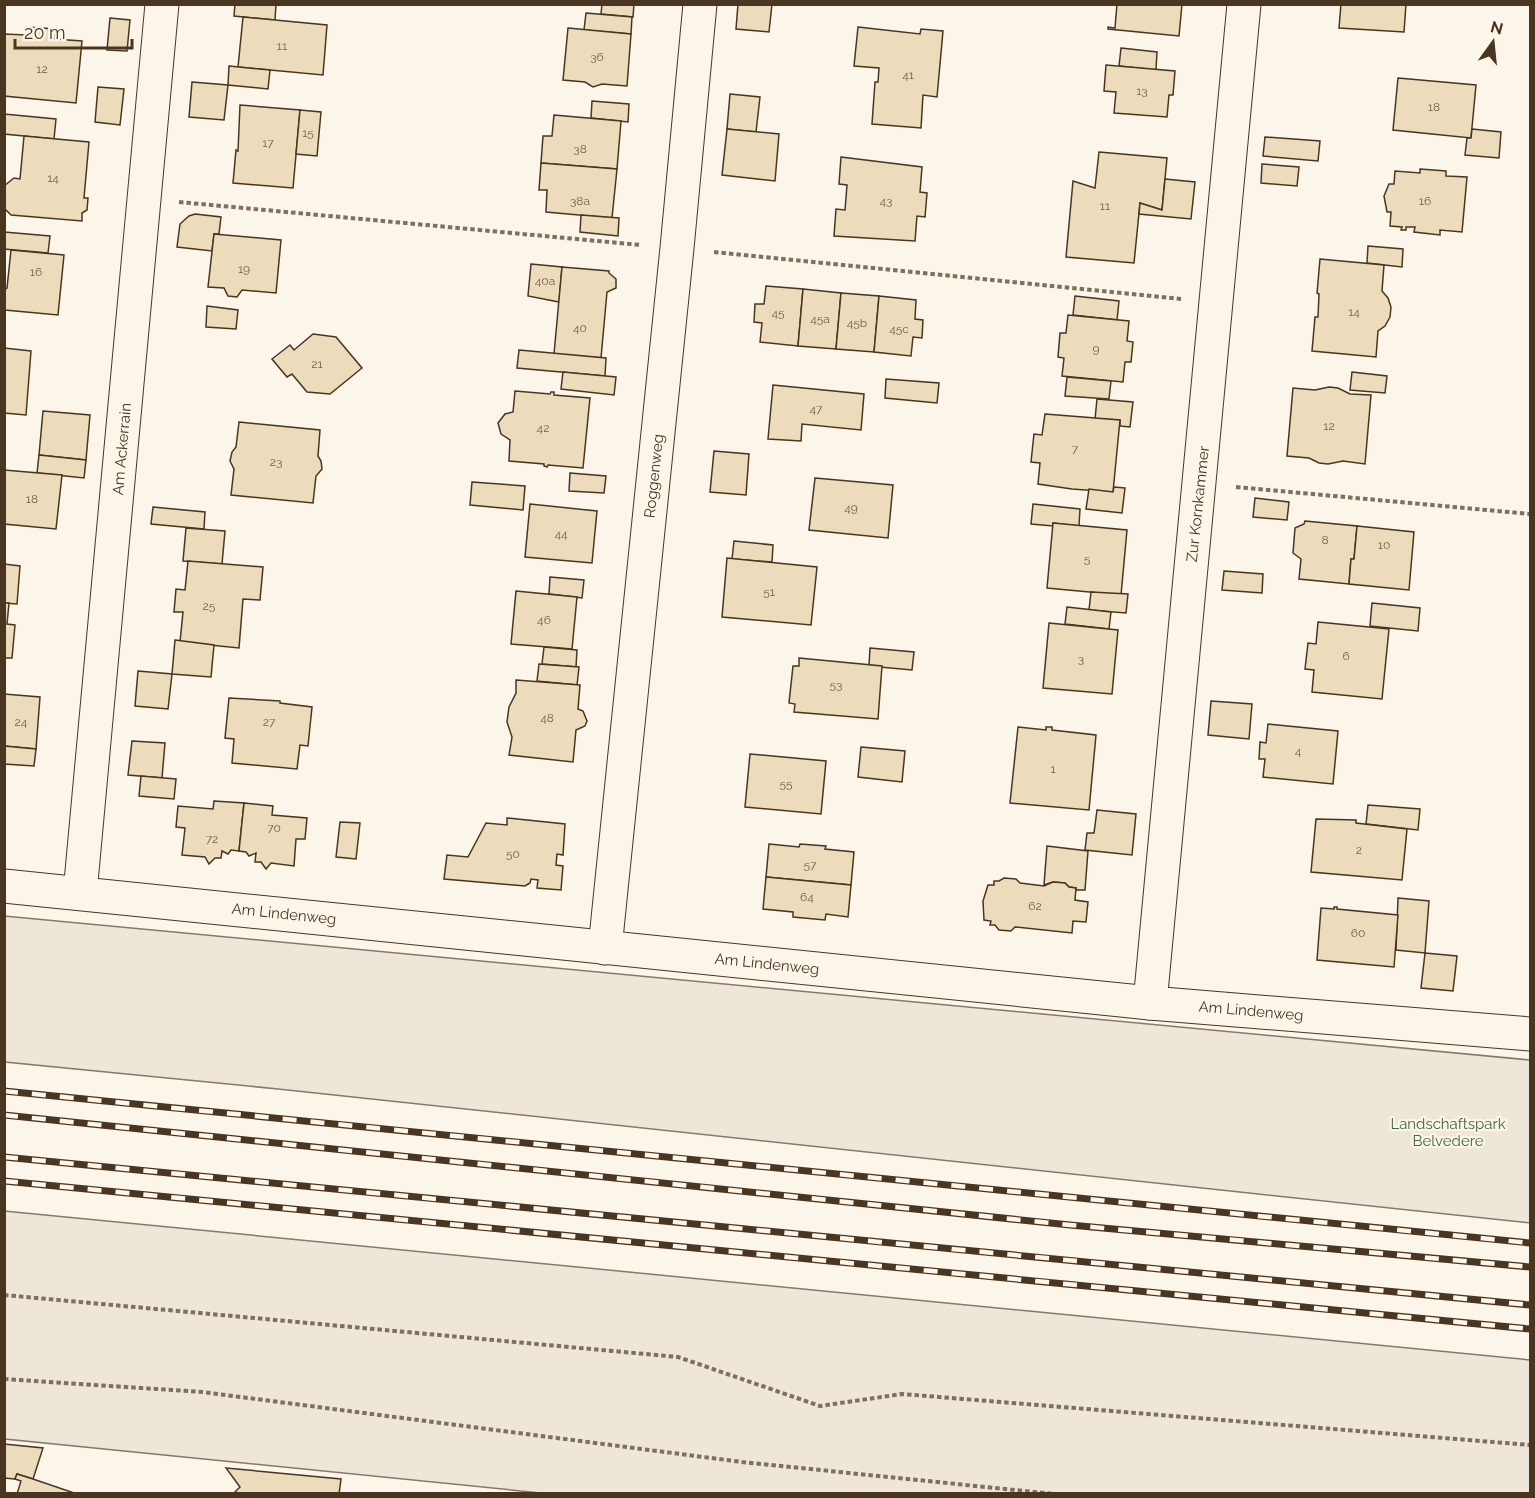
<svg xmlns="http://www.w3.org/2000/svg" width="1535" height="1498" viewBox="0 0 1535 1498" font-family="Raleway,sans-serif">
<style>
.green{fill:#ede6d9;stroke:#887966;stroke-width:1.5}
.building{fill:#ecdcbc;stroke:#4a3520;stroke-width:1.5}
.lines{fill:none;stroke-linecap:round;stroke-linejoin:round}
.minor-casing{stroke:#4a3520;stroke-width:35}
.path{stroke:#7f6f5c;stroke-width:4;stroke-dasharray:4.5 3;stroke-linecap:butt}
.minor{stroke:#fbf6e9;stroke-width:33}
.rail-casing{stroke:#4a3520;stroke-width:7}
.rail{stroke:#fbf6e9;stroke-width:4.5;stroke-dasharray:14;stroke-linecap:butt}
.labels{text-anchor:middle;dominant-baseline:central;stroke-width:4.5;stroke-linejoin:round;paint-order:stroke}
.number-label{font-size:12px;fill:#725f47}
.street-label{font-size:15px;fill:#4a3520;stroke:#fbf6e9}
.park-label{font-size:15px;fill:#436837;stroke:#fbf6e9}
</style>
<rect width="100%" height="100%" fill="#fbf6e9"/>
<!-- green -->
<g class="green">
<polygon points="4,916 1530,1060 1530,1223 278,1089 5,1062"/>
<polygon points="4,1211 1530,1360 1530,1493 551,1494 5,1439"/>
</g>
<!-- building -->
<g class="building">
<polygon points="235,4 276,4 275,20 234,16"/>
<polygon points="602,4 634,4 633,17 601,14"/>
<polygon points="738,4 772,4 769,32 736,29"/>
<polygon points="1117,4 1182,4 1179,36 1108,29 1108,27 1115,28"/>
<polygon points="1341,4 1406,4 1404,32 1339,28"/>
<polygon points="586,13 632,17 631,34 584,30"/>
<polygon points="243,17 327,25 323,75 238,67"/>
<polygon points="110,18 130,20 127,51 107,50"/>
<polygon points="26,27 56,29 55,39 82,41 76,103 4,96 4,34 26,35"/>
<polygon points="858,27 920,34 921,29 943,31 937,97 923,95 921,128 872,124 875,82 878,82 879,68 854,66"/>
<polygon points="568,28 631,34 627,86 602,84 593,87 585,82 563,80"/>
<polygon points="1121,48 1157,52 1156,70 1119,66"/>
<polygon points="1106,65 1175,71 1173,95 1169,95 1167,117 1114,113 1116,92 1104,91"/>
<polygon points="229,66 270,70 268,89 228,85"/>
<polygon points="1398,78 1476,85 1471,138 1393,130"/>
<polygon points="192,82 228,85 224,120 189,117"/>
<polygon points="98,87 124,89 120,125 95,122"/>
<polygon points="730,94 760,97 756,132 727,129"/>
<polygon points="592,101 629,104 628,122 591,118"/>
<polygon points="240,105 300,110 293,188 233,183 236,150 238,151"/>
<polygon points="300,110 321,112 317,156 296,154"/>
<polygon points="4,114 56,119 54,139 4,134"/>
<polygon points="554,115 621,121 617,169 541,163 543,136 552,136"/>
<polygon points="727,129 779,134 775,181 722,175"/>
<polygon points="1472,129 1501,132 1499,158 1465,155 1467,138 1471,138"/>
<polygon points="24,136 89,142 84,198 88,198 87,210 82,213 82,221 11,215 4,208 4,186 14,178 20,179"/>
<polygon points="1265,137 1320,141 1318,161 1263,156"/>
<polygon points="1099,152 1167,158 1162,210 1140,203 1134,263 1066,257 1073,181 1095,188"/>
<polygon points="841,157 922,167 920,192 927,193 925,217 917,216 915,241 834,236 836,209 845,210 847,185 839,184"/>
<polygon points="541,163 617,169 612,218 546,212 547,190 539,190"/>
<polygon points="1262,164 1299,167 1297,186 1261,183"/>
<polygon points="1420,169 1446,171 1446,176 1467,177 1462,232 1440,230 1440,235 1414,232 1415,227 1406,227 1406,230 1401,230 1402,227 1390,226 1391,212 1387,212 1384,196 1389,184 1394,184 1395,171 1420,173"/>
<polygon points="1165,179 1195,182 1191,219 1139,214 1140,203 1162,210"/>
<polygon points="195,214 221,217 219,234 214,234 212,251 177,247 180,224 189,216"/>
<polygon points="581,215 619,218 618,236 580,232"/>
<polygon points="4,232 50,236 48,253 4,249"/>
<polygon points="214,234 281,240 276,293 242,290 237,297 228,296 224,288 208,287"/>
<polygon points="1368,246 1403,249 1402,267 1367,263"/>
<polygon points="11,250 64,255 58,315 5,310 4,290 7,288"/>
<polygon points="1320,259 1384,265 1382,291 1388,298 1391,307 1390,317 1385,326 1378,331 1376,357 1312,351 1315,317 1318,317 1319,294 1317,293"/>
<polygon points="531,264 562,267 559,302 528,296"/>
<polygon points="562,267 609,271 609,273 616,279 616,288 607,292 601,358 554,354"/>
<polygon points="766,286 803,289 798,346 760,342 762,323 754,322 755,304 764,304"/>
<polygon points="803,289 841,293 836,349 798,346"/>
<polygon points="841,293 879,296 874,352 836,349"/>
<polygon points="879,296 916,300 915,319 923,320 922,338 913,337 911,356 874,352"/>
<polygon points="1075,296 1119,301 1117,320 1073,315"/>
<polygon points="207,306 238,310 236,329 206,327"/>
<polygon points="1068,315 1129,321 1127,341 1133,342 1131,362 1125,362 1123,382 1062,376 1064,358 1058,357 1060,333 1066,333"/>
<polygon points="313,334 336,337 362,368 330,394 307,392 292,374 287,377 272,359 290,345 294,350"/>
<polygon points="4,348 31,351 26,415 4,413"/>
<polygon points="519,350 606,358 605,376 517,368"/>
<polygon points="563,372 616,377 614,395 561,389"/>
<polygon points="1352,372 1387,376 1385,393 1350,390"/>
<polygon points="1067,377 1111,381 1109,399 1065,396"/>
<polygon points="886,379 939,383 937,403 885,398"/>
<polygon points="773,385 864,394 861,430 802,424 801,441 768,439"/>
<polygon points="1329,387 1338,388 1350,394 1371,395 1365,464 1343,461 1328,464 1319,463 1309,458 1287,456 1293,388 1315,390"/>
<polygon points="515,391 550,394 551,392 554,392 554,395 590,398 583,468 548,465 547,467 544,466 544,464 509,461 510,440 501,434 498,423 505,414 513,412"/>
<polygon points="1097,399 1133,402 1130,427 1120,426 1120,420 1095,419"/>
<polygon points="43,411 90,415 86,460 39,455"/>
<polygon points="1045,414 1120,420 1113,492 1072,489 1038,484 1040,463 1031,462 1034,434 1042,435"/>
<polygon points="239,422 320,430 318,456 321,461 322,469 316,476 313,503 231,495 234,469 230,461 232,452 236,447"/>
<polygon points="714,451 749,454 746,495 710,492"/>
<polygon points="39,455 86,460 84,478 37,473"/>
<polygon points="4,470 62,475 56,529 4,524"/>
<polygon points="570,473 606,476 604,493 569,491"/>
<polygon points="815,478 893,485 888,538 809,530"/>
<polygon points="472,482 525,486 523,510 470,505"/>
<polygon points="1114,487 1125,488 1122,513 1086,509 1089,489 1113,492"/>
<polygon points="1255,498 1289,502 1287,520 1253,517"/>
<polygon points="530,504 597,511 592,563 525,557"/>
<polygon points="1033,504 1080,509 1079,526 1053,523 1053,526 1031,524"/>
<polygon points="153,507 205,512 204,529 151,524"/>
<polygon points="1305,521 1357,526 1354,559 1351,559 1349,584 1299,579 1301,559 1293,553 1295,528 1304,524"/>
<polygon points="1053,523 1127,530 1121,595 1047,588"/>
<polygon points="1357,526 1414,532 1409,590 1349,584 1351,559 1354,559"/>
<polygon points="186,528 225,531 222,564 183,561"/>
<polygon points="734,541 773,545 772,562 732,559"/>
<polygon points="727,558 817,567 811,625 722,617"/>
<polygon points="188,561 263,567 260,600 243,599 239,648 180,642 183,612 174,612 176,589 185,590"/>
<polygon points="4,564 20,566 17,604 4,603"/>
<polygon points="1224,571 1263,574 1262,593 1222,590"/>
<polygon points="550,577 584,580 582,598 549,594"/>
<polygon points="516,591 577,597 572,649 511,644"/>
<polygon points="1091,592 1128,594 1126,613 1089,610"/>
<polygon points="4,603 9,603 7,624 15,625 12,658 4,658"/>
<polygon points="1372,603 1420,608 1418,631 1370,626"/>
<polygon points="1067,607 1111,612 1109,629 1065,624"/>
<polygon points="1318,622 1389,629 1382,699 1312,692 1314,670 1305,669 1308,643 1316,644"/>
<polygon points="1049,623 1118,630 1112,694 1043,688"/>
<polygon points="175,640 214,645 211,677 172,674"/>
<polygon points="544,647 577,650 576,667 542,664"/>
<polygon points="870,648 914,652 912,670 869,666"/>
<polygon points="799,658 882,666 878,719 794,712 795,704 789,703 793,666 799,666"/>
<polygon points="539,664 579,667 577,685 537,681"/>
<polygon points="138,671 172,674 168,709 135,706"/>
<polygon points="516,680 580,685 578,709 583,711 587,721 585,726 576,730 573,762 509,755 512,737 507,722 509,707 516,693"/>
<polygon points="4,694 40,697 36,749 4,746"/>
<polygon points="229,698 280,701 280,703 312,707 308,746 300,745 297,769 232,763 234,739 225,738"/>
<polygon points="1211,701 1252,704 1249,739 1208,735"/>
<polygon points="1268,724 1338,731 1333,784 1263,777 1265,759 1259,759 1260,742 1266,743"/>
<polygon points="1018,727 1046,730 1046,727 1052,727 1052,730 1096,735 1089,810 1010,803"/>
<polygon points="132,741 165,743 162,778 128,775"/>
<polygon points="4,746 36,749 34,766 4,764"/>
<polygon points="861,747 905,751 902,782 858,777"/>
<polygon points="750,754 826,761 821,814 745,807"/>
<polygon points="141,776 176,779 174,799 139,796"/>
<polygon points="214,801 244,803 239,851 231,850 228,854 222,851 221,858 215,858 209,864 205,857 182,855 185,828 176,827 178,806 213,809"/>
<polygon points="244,803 273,806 272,815 307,818 305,839 296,839 294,866 271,863 266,869 261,862 255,862 256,853 249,856 246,852 239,851"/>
<polygon points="1368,805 1420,809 1418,830 1366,824"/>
<polygon points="1097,810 1136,814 1132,855 1085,850 1087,833 1094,833"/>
<polygon points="507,818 565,824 563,855 557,854 556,865 563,866 561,890 537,888 538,880 531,879 530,883 525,886 444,879 447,855 468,857 486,823 507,825"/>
<polygon points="1316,819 1356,820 1356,823 1407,829 1402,880 1311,872"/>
<polygon points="340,822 360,823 356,859 336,857"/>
<polygon points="769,844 799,847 800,844 826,846 825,849 854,852 851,885 766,877"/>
<polygon points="1047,846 1088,851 1085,890 1076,890 1076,888 1069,887 1065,883 1053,882 1044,885"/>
<polygon points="766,877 851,885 848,917 826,914 825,920 793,917 793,912 763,909"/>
<polygon points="1004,878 1016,879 1020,883 1044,886 1053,882 1065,883 1069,887 1076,888 1075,900 1088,902 1086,922 1073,921 1072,933 1015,927 1011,931 999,930 995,925 990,925 991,921 984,920 983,901 988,885 994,885 994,881 999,881"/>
<polygon points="1398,898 1429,901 1425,953 1396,950"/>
<polygon points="1334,907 1337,907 1337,909 1398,915 1394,967 1317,960 1321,908 1334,909"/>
<polygon points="1425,953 1457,956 1453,991 1421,988"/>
<polygon points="4,1444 43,1448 33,1479 17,1474 15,1479 4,1478"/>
<polygon points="226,1468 341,1479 339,1494 233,1494 240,1487"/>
<polygon points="17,1474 33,1479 77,1494 17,1494 21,1481 15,1479"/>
</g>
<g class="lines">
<defs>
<g id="minor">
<polyline points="4,886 1150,1003 1530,1034"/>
<polyline points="80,893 162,4"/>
<polyline points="605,948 677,248 700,4"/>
<polyline points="1150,1003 1244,4"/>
</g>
</defs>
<!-- minor casing -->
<use href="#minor" class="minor-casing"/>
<!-- path -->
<g class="path">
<polyline points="179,202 641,245"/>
<polyline points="714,252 1181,299"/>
<polyline points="1236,487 1530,514"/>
<polyline points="4,1295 678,1357 820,1406 902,1394 1530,1445"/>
<polyline points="4,1379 202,1392 742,1462 1054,1494"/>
</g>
<!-- minor -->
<use href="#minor" class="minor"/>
<defs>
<g id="rail">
<polyline points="4,1091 1530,1243"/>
<polyline points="4,1115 1070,1225 1530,1267"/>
<polyline points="4,1157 1530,1305"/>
<polyline points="4,1181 1530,1329"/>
</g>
</defs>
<!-- rail casing -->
<use href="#rail" class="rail-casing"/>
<!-- rail -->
<use href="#rail" class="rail"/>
</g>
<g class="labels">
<!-- number labels -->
<g class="number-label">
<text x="282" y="46">11</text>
<text x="597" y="57">36</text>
<text x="42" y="69">12</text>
<text x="908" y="75">41</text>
<text x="1142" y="91">13</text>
<text x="1434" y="107">18</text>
<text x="308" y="133">15</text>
<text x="268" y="143">17</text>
<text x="580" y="149">38</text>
<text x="53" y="178">14</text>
<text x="580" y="201">38a</text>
<text x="886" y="201">43</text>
<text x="1425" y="201">16</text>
<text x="1105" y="206">11</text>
<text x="244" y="269">19</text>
<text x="36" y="272">16</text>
<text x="545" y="281">40a</text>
<text x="1354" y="312">14</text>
<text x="778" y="313">45</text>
<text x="820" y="319">45a</text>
<text x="857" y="323">45b</text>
<text x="580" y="328">40</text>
<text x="899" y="329">45c</text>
<text x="1096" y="349">9</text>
<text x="317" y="364">21</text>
<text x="816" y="409">47</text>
<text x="1329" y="426">12</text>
<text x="543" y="428">42</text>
<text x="1075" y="449">7</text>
<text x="276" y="462">23</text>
<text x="32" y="499">18</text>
<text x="851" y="508">49</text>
<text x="561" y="534">44</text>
<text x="1325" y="540">8</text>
<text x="1384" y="545">10</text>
<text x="1087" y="559">5</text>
<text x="769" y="592">51</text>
<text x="209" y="606">25</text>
<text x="544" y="620">46</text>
<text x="1346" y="656">6</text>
<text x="1081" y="659">3</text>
<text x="836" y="685">53</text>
<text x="547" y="718">48</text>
<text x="21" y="722">24</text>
<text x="269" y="722">27</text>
<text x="1298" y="751">4</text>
<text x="1053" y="769">1</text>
<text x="786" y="784">55</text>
<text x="274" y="828">70</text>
<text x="212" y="839">72</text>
<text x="1359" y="850">2</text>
<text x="513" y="854">50</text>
<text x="810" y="865">57</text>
<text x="807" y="897">64</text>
<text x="1035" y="906">62</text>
<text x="1358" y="933">60</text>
</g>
<!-- street labels -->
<g class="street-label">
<text transform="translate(122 449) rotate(-85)">Am Ackerrain</text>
<text transform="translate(654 476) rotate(-84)">Roggenweg</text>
<text transform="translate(1198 504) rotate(-84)">Zur Kornkammer</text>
<text transform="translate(284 914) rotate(6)">Am Lindenweg</text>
<text transform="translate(767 964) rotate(6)">Am Lindenweg</text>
<text transform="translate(1251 1011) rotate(5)">Am Lindenweg</text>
</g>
<!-- park labels -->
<g class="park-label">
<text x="1448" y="1124">Landschaftspark<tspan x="1448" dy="17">Belvedere</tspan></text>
</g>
</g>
<!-- border -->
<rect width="1535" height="1498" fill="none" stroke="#4a3520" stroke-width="12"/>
<!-- north arrow -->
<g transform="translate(1493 42) rotate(15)" stroke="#fbf6e9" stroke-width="4.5" paint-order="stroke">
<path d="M0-4.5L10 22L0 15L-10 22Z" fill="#4a3520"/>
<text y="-9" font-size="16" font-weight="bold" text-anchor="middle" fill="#4a3520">N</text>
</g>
<!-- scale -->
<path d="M15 39v9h117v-9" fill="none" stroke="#4a3520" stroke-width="3"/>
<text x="24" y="39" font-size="18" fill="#4a3520" stroke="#fbf6e9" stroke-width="4.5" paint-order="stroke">20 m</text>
</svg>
